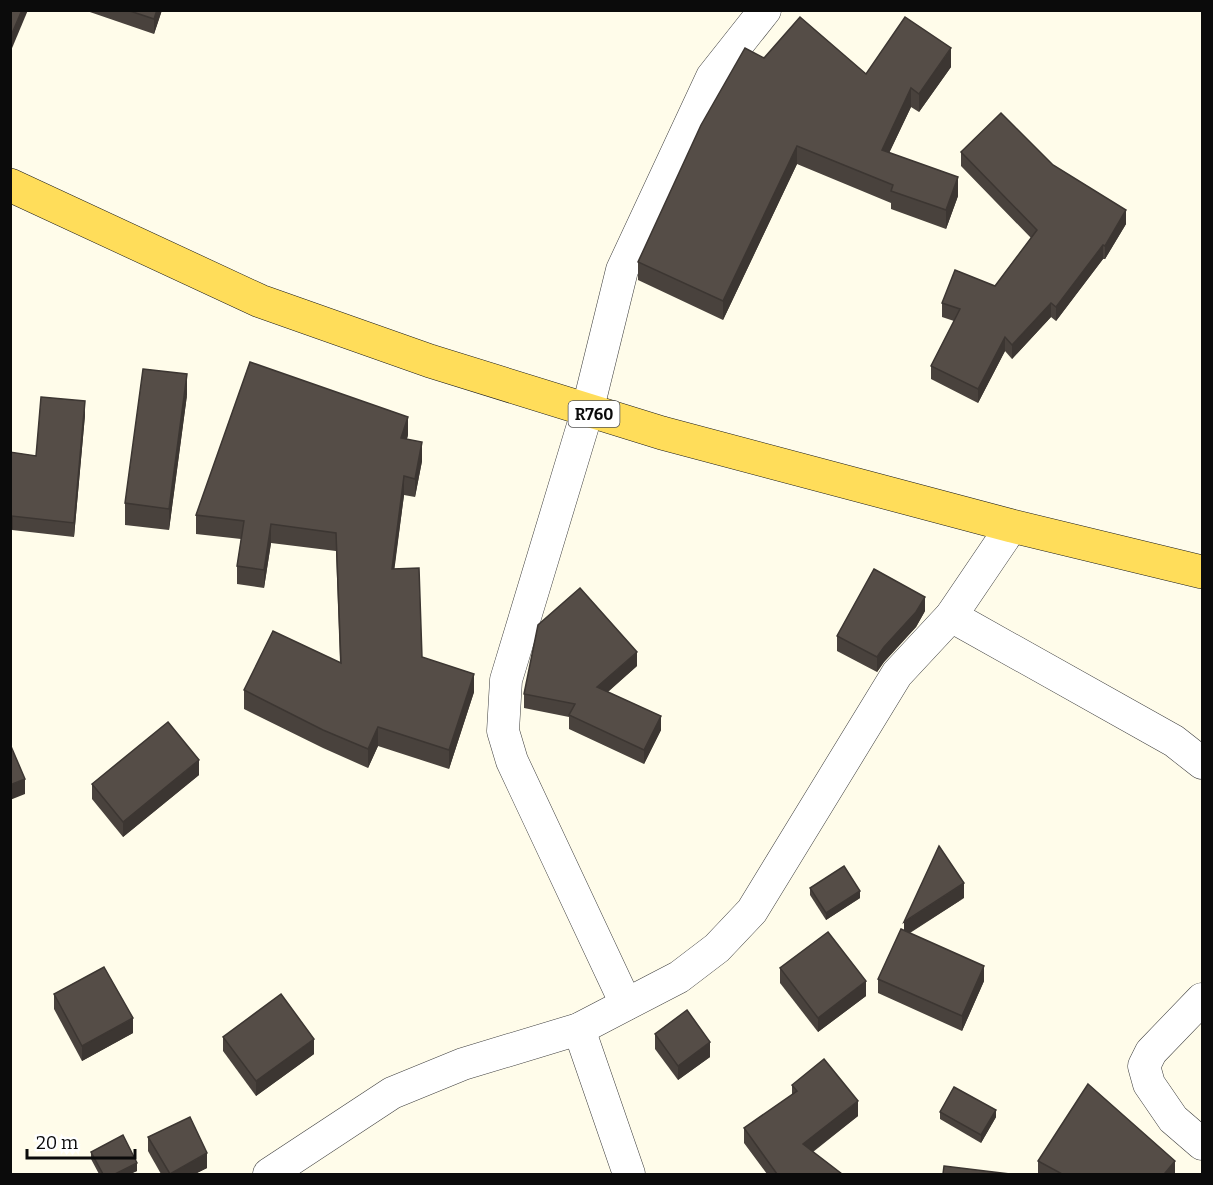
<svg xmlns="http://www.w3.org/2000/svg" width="1213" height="1185" viewBox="0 0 1213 1185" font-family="Bitter,serif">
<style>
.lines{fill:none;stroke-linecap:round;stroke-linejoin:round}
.street-casing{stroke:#3e3e3e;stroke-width:33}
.primary-casing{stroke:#1c1c1c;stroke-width:34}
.street{stroke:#fff;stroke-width:32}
.primary{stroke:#ffdd5a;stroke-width:33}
.wall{fill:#49423d}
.shaded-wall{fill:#3c3632}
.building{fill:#554d47;stroke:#3c3632;stroke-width:1.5}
.labels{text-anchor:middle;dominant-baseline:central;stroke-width:6;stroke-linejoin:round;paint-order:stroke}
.shield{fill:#fff;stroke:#545454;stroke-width:1.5}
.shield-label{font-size:16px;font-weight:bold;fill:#0b0b0b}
</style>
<rect width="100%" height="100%" fill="#fffcea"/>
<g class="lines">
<defs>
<g id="street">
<polyline points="951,616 1174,741 1202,763"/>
<polyline points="1202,999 1151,1052 1144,1066 1149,1084 1173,1119 1202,1144"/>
<polyline points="626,1004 512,761 503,731 506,680 587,412 622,270 712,77 765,10"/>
<polyline points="579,1029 629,1174"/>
<polyline points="269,1174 392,1093 463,1064 579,1029 679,977 717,948 752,911 897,674 951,616 1012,526"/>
</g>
<polyline id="primary" points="10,185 260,301 430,361 662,433 1012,526 1202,572"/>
</defs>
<!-- street casing -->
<use href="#street" class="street-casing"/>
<!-- primary casing -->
<use href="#primary" class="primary-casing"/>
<!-- street -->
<use href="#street" class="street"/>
<!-- primary -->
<use href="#primary" class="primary"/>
</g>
<!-- wall -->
<g class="wall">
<polygon points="84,10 162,10 154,34"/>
<polygon points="764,58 866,74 951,67 919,112 911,107 889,153 958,196 946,229 891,209 891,203 797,164 723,320 638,280 638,262"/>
<polygon points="961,152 1053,165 1126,224 1105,259 1103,259 1056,321 1051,317 1012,359 1005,351 978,403 931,379 931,366 954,321 942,317 942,303 995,286 1031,238 961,166"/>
<polygon points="187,395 169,530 125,525 125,503"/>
<polygon points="85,415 74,537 12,530 12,542 10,542 10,452 36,456"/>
<polygon points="408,435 407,439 422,461 415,497 404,495 394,569 422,657 474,692 449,769 378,746 368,768 323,748 244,709 244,690 340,663 336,551 271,543 264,588 237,584 237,566 241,539 196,534 196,515"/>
<polygon points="925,611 916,627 884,662 877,672 837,651 837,636"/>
<polygon points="637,666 608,692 661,730 644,764 569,729 569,717 524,708 524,694"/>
<polygon points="199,775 123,837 92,799 92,784"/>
<polygon points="810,888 860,898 826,920 810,895"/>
<polygon points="964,898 910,933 984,981 962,1031 878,993 878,979 904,930"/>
<polygon points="780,968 866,996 818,1032 780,983"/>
<polygon points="54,994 133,1033 82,1061 54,1009"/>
<polygon points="655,1034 710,1057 678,1080 655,1049"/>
<polygon points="223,1037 314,1054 256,1096 223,1051"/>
<polygon points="792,1085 858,1116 813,1152 842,1174 767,1174 744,1143 744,1128 792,1095"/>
<polygon points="940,1112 996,1117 981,1143 940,1119"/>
<polygon points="148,1137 207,1168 195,1174 161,1174 148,1151"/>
<polygon points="91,1152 137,1171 130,1174 99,1174 91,1159"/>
<polygon points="1038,1161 1175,1174 1038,1174"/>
</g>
<!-- shaded-wall -->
<g class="shaded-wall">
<polygon points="22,10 28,10 10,53 10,38"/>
<polygon points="157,10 162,10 154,34 154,19"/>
<polygon points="951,48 951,67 919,112 919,94"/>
<polygon points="911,88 911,107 882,168 882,150"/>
<polygon points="797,146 797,164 723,320 723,301"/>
<polygon points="958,177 958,196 946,229 946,210"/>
<polygon points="1126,210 1126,224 1105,259 1105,246"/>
<polygon points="1103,245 1103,259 1056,321 1056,307"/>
<polygon points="1051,303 1051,317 1012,359 1012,345"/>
<polygon points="1005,337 1005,351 978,403 978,389"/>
<polygon points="187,374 187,395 169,530 169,509"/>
<polygon points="85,401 85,415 74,537 74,523"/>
<polygon points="408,417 408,435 401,457 401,438"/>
<polygon points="422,442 422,461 415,497 415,479"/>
<polygon points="404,476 404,495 392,588 392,569"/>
<polygon points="271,524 271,543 264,588 264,570"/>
<polygon points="925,597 925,611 916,627 884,662 877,672 877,657 884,647"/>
<polygon points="637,652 637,666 597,701 597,687"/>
<polygon points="474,674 474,692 449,769 449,750"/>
<polygon points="661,716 661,730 644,764 644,750"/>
<polygon points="378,727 378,746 368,768 368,749"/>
<polygon points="199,760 199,775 123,837 123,822"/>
<polygon points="25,779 25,794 10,800 10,785"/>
<polygon points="964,883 964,898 904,936 904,922"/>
<polygon points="860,891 860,898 826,920 826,913"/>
<polygon points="984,966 984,981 962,1031 962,1016"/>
<polygon points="866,981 866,996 818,1032 818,1018"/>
<polygon points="133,1018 133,1033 82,1061 82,1046"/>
<polygon points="314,1039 314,1054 256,1096 256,1081"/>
<polygon points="710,1042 710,1057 678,1080 678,1066"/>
<polygon points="858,1101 858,1116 803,1159 803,1144"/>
<polygon points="996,1110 996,1117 981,1143 981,1135"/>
<polygon points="207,1153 207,1168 195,1174 170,1174"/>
<polygon points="1175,1161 1175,1174 1165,1174 1165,1173"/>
<polygon points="137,1163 137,1171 130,1174 115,1174"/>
</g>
<!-- building -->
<g class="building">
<polygon points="10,10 22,10 10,38"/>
<polygon points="127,10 157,10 154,19"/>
<polygon points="800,17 866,74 905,17 951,48 919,94 911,88 882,150 958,177 946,210 891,191 893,185 797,146 723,301 638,262 701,125 745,48 764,58"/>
<polygon points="1001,113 1053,165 1126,210 1105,246 1103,245 1056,307 1051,303 1012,345 1005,337 978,389 931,366 960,309 942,303 955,270 995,286 1037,230 961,152"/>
<polygon points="250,362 408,417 401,438 422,442 415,479 404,476 392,569 419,568 422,657 474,674 449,750 378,727 368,749 323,730 244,690 273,631 341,663 336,533 271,524 264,570 237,566 244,521 196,515"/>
<polygon points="143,369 187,374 169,509 125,503"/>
<polygon points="41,397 85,401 74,523 12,516 12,528 10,527 10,452 36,456"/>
<polygon points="874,569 925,597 916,612 884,647 877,657 837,636"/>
<polygon points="580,588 637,652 597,687 661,716 644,750 569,715 575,704 524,694 538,625"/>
<polygon points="168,722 199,760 123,822 92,784"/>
<polygon points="10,744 25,779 10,785"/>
<polygon points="939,846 964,883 904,922"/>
<polygon points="844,866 860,891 826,913 810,888"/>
<polygon points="901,929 984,966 962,1016 878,979"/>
<polygon points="828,932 866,981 818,1018 780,968"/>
<polygon points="104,967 133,1018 82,1046 54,994"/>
<polygon points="281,994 314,1039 256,1081 223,1037"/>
<polygon points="687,1010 710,1042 678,1066 655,1034"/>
<polygon points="824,1059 858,1101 803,1144 842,1174 777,1174 744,1128 797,1091 792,1085"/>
<polygon points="1088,1084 1175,1161 1165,1173 1167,1174 1062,1174 1038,1161"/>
<polygon points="954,1087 996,1110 981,1135 940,1112"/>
<polygon points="190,1117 207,1153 170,1174 148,1137"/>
<polygon points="123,1135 137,1163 115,1174 103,1174 91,1152"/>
<polygon points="944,1166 1010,1174 943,1174"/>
</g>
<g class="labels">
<!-- shield labels -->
<rect class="shield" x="568.5" y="401" width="51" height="26" rx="4.5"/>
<g class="shield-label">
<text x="594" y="414">R760</text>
</g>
</g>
<!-- border -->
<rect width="1213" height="1185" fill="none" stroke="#0b0b0b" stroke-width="24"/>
<!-- scale -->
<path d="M27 1149v9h108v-9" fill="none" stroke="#0b0b0b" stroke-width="3"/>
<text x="36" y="1149" font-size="18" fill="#0b0b0b" stroke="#ffffff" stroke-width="4.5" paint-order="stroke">20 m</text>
</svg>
